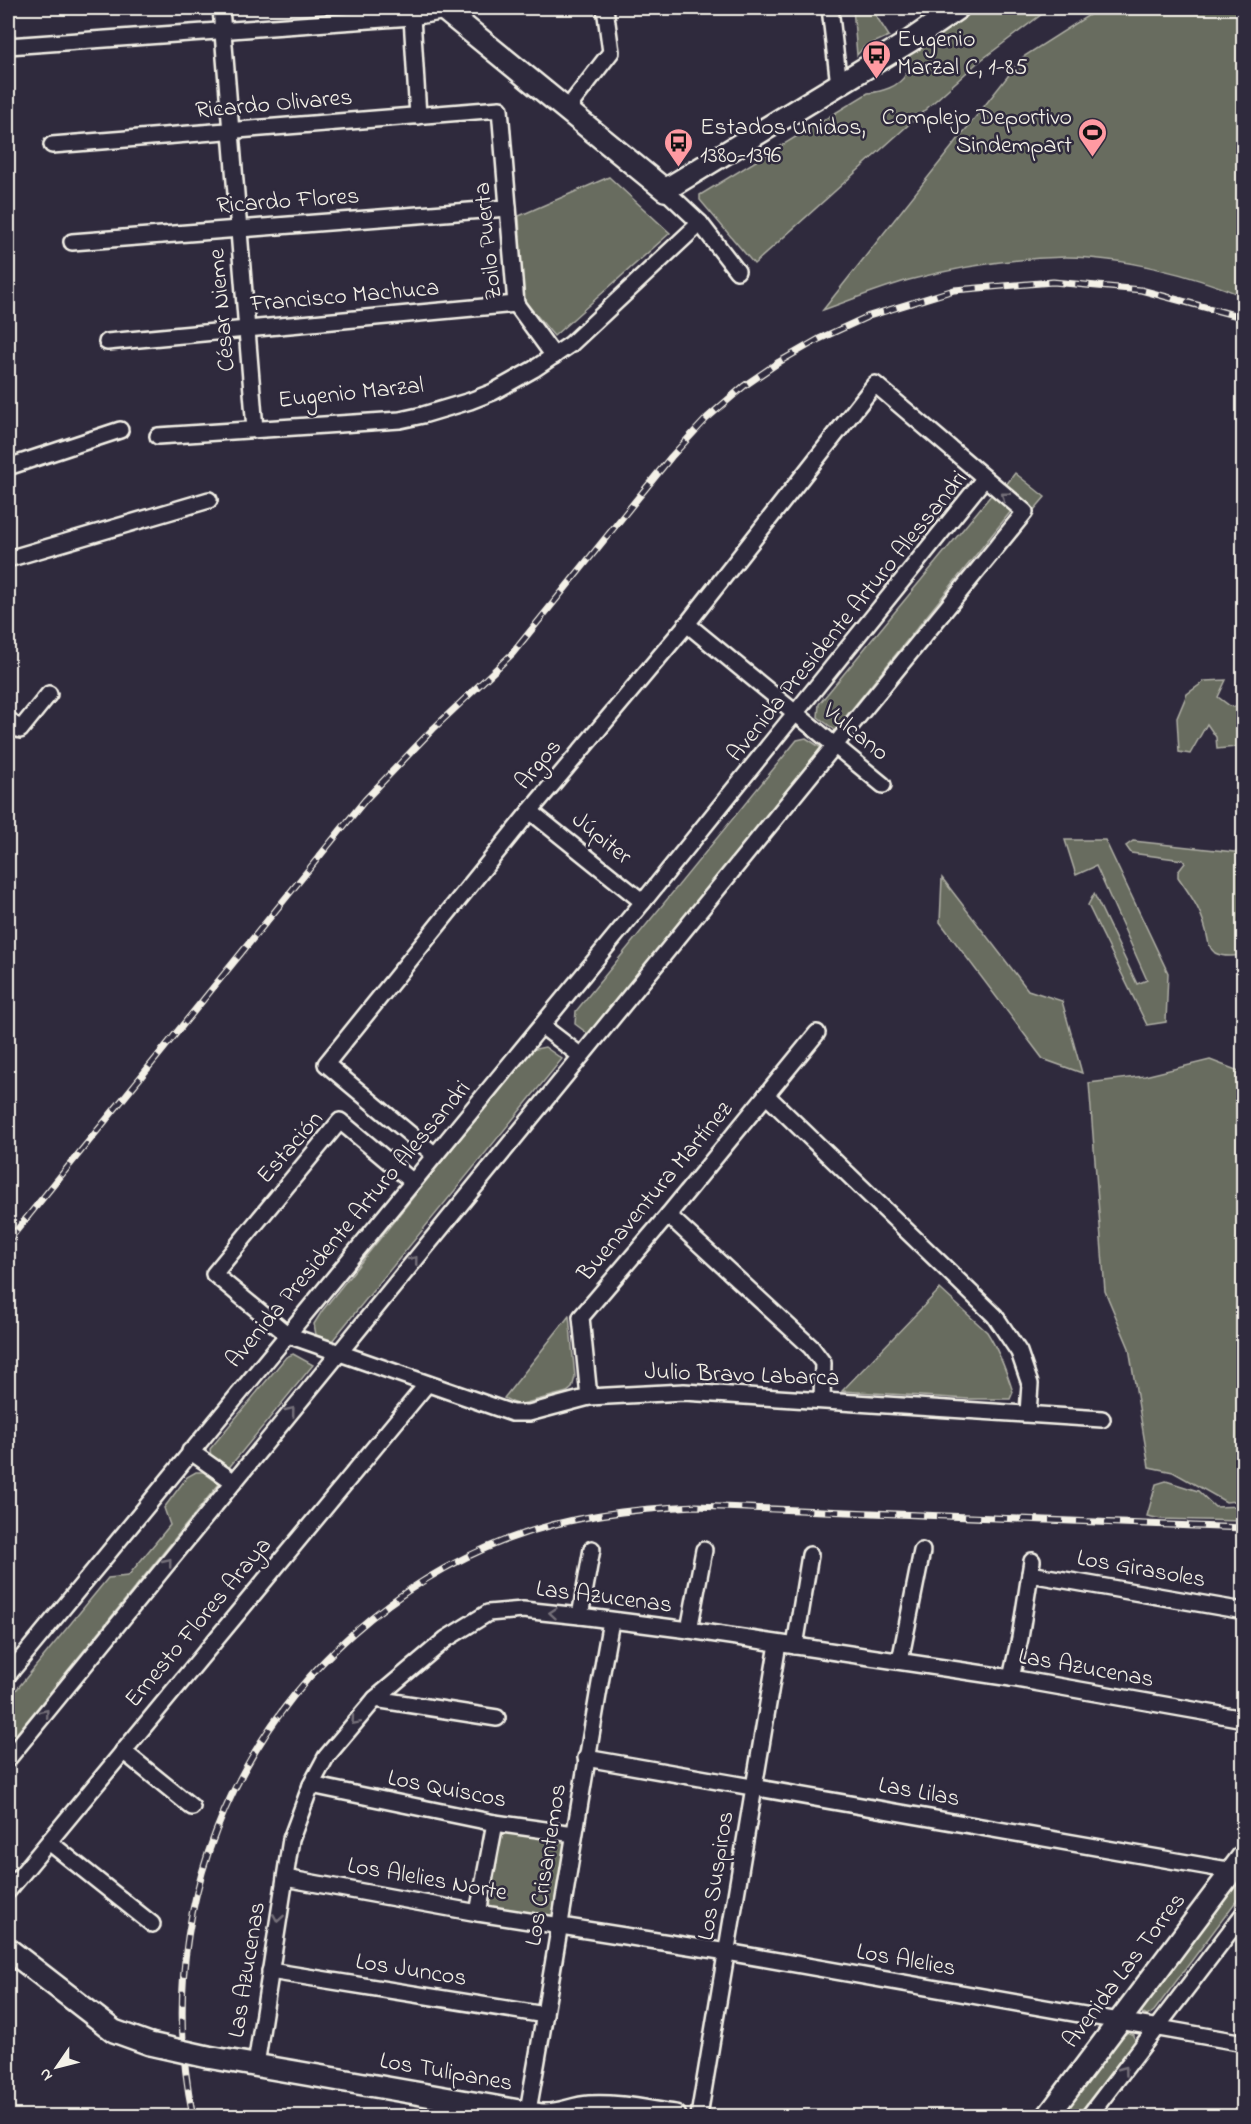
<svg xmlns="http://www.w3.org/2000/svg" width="1251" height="2124" viewBox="0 0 1251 2124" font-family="'Indie Flower',sans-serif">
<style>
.green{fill:#686c5f;stroke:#aeaea4;stroke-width:1.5}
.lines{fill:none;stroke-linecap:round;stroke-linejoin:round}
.street-casing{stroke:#f4f1e8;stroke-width:20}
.secondary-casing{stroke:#f4f1e8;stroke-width:26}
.street{stroke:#2f2a3d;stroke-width:15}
.secondary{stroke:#2f2a3d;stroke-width:21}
.rail-casing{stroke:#f4f1e8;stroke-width:7}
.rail{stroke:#2f2a3d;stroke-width:4.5;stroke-dasharray:14;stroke-linecap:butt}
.secondary-bridge-casing{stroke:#f4f1e8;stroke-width:26;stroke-linecap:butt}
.secondary-bridge{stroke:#2f2a3d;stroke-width:21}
.oneway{stroke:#747079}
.labels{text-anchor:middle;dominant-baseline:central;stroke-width:5;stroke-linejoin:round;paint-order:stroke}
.poi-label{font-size:24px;fill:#f4f1e8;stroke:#2f2a3d;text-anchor:start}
.street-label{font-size:24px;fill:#f4f1e8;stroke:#2f2a3d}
</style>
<rect width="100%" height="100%" fill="#2f2a3d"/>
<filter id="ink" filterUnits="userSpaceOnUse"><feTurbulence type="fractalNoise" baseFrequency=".0167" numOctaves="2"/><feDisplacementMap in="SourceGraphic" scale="12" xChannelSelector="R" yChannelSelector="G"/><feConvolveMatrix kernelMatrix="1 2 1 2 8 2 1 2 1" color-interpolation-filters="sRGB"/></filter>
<g filter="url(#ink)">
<!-- green -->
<g class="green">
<polygon points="853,8 871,8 889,36 864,47 857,55"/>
<path d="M975,8H1050L976,64L754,264L700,200V195L868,93C881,92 899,87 906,74C908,68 908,61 909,55Z"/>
<path d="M1100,8H1243V296C1193,275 1122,257 1066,257C1014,258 959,267 909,280C880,288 851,300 823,310L1023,57Z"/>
<polygon points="609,177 670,233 554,336 523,299 519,216"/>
<polygon points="1015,473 1045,497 1034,510 1006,485"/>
<polygon points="992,494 1012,510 835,730 818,717 819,704"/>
<polygon points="1226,680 1218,697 1230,706 1243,709 1243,733 1236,747 1217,749 1216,737 1207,724 1190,754 1179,752 1177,718 1187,694 1205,681"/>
<polygon points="806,738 823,749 591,1036 575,1024 576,1011 797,740"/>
<polygon points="1065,840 1105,840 1168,973 1166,1022 1147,1025 1088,905 1094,894 1137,984 1147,980 1096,866 1076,875"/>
<path d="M1133,841L1243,853V955C1236,956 1222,957 1215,953C1207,947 1208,935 1205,927C1200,908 1189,893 1178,877V872L1185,863L1183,860L1131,853L1126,846Z"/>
<polygon points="942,878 1028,990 1062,1001 1082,1073 1043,1059 940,922"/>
<polygon points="545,1047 562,1059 332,1341 316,1335 314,1324 322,1311 531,1050"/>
<polygon points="1210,1060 1244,1073 1244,1500 1226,1502 1173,1472 1149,1467 1129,1348 1105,1291 1089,1083 1145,1076"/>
<path d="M940,1289L987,1332C999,1351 1006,1370 1013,1392L1010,1399H969L842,1391Z"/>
<polygon points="569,1316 575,1377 572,1388 567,1392 518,1405 504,1398"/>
<polygon points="293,1354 313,1365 227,1470 211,1458 210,1449 286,1357"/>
<polygon points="196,1472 203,1472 219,1484 8,1744 8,1700 108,1578 128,1576 170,1525 164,1508 187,1477"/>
<polygon points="1166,1481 1198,1491 1215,1507 1243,1506 1243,1521 1161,1519 1147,1516 1156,1484"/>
<polygon points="502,1828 566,1839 552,1921 486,1910"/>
<polygon points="1240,1880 1243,1880 1243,1892 1154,2011 1147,2016 1141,2012 1141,2006 1236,1882"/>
<polygon points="1128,2032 1134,2035 1135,2041 1077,2116 1060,2116 1117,2042"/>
</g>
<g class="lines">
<defs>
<g id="street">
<polyline points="221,8 255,429"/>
<polyline points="830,8 839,85"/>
<polyline points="412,17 418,116"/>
<polyline points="8,46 412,17 446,11"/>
<polyline points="567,109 611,52 605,8"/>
<polyline points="52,145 500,109 516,304 554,356"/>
<polyline points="665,190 700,223 737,271"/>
<polyline points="72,242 508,208"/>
<polyline points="107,342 516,304"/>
<polyline points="158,436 400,420 423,415 470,401 493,392 534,369 571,344 700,223"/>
<polyline points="8,467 120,430"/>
<polyline points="8,559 209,500"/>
<polyline points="687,624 883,785"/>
<polyline points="8,719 20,730 49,694"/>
<polyline points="530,811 643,902"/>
<polyline points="542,1026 581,1056"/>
<polyline points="766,1095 995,1316 1019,1352 1030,1384 1028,1413"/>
<polyline points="413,1182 340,1121 214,1274 288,1335 512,1413 529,1413 589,1397 684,1392 1102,1419"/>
<polyline points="668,1215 811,1347 823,1363 822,1400"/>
<polyline points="589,1397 581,1317 668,1215 817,1033"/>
<polyline points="190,1451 234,1482"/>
<polyline points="1030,1574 1244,1611"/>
<polyline points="580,1616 592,1549"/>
<polyline points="689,1630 704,1550"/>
<polyline points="795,1646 810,1555"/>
<polyline points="900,1661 922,1551"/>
<polyline points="8,1675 643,902 984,479"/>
<polyline points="1011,1678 1020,1638 1032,1561"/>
<polyline points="375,1699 497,1718"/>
<polyline points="123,1751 192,1807"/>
<polyline points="586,1758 1239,1872"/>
<polyline points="8,1759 1025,512 875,384 687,624 530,811 326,1064 435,1155"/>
<polyline points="311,1785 495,1823 574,1834"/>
<polyline points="49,1842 152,1924"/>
<polyline points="285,1878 478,1913 727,1952 1244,2043"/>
<polyline points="8,1891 427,1384"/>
<polyline points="478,1913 495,1823"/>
<polyline points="270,1971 545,2015"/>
<polyline points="256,2065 291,1839 311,1785 326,1757 375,1699 446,1639 488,1613 523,1610 580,1616 689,1630 1011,1678 1244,1719"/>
<path d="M527,2116C557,1952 581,1786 611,1621"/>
<polyline points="699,2116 778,1644"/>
<polyline points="1089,2116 1244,1913"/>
</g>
<g id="secondary">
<polyline points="442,8 665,190 910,41 958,8"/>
<polyline points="8,1949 114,2031 150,2044"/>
<path d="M208,2057L542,2115C559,2116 573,2108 589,2107C617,2105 647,2112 675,2116"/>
<polyline points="1048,2116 1244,1855"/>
</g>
</defs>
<!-- street casing -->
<use href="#street" class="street-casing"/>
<!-- secondary casing -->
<use href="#secondary" class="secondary-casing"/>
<!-- street -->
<use href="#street" class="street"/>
<!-- secondary -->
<use href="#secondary" class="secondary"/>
<defs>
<g id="rail">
<polyline points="8,1241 365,800 433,729 512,654 671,457 707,418 744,386 779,362 819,339 869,316 954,290 1053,282 1141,290 1234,315 1244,319"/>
<path d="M193,2116C142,1874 276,1628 508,1539C569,1516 631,1509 696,1506L1244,1528"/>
</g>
</defs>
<!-- rail casing -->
<use href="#rail" class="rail-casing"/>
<!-- rail -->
<use href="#rail" class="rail"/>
<defs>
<polyline id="secondary-bridge" points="150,2044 208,2057"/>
</defs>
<!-- secondary-bridge casing -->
<use href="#secondary-bridge" class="secondary-bridge-casing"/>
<!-- secondary-bridge -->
<use href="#secondary-bridge" class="secondary-bridge"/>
</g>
<!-- one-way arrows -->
<defs><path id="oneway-chevron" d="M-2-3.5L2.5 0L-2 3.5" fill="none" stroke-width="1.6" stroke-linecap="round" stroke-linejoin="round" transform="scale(1.5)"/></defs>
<g class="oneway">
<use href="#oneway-chevron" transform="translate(1005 496) rotate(-141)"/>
<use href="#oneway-chevron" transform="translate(414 1260) rotate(-51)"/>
<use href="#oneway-chevron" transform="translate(291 1411) rotate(-51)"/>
<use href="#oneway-chevron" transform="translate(168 1562) rotate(-51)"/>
<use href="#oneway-chevron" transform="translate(553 1613) rotate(-175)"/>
<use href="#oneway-chevron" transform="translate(45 1713) rotate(-51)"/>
<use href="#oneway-chevron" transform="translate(355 1721) rotate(131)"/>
<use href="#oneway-chevron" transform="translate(278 1918) rotate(99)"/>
<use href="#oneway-chevron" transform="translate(1124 2070) rotate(-53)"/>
</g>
</g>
<!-- icons -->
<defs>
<symbol id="bus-pin" viewBox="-11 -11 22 30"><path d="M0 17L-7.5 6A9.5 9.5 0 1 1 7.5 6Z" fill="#ff9aa2" stroke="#2f2a3d"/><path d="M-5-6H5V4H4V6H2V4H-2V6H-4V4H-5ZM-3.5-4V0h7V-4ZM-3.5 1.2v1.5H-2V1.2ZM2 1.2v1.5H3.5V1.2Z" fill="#111"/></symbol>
<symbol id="stadium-pin" viewBox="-11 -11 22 30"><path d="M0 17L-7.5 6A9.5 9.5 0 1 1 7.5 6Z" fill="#ff9aa2" stroke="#2f2a3d"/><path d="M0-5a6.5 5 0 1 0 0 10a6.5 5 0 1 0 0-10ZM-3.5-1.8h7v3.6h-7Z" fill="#111"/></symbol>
</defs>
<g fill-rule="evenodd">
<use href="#bus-pin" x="860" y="38" width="33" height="45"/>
<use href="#stadium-pin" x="1076" y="116" width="33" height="45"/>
<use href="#bus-pin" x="662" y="126" width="33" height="45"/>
</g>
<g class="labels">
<!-- poi labels -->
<g class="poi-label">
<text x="897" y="40">Eugenio<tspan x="897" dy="28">Marzal C, 1-85</tspan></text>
<text x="1072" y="118" text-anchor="end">Complejo Deportivo<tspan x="1072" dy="28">Sindempart</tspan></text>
<text x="700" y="128">Estados Unidos,<tspan x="700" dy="28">1380-1396</tspan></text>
</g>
<!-- street labels -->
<g class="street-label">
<text transform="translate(274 105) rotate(-5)">Ricardo Olivares</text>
<text transform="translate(288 202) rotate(-4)">Ricardo Flores</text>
<text transform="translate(489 241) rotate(-96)">Zoilo Puerta</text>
<text transform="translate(345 297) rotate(-5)">Francisco Machuca</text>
<text transform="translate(223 310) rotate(-95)">César Nieme</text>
<text transform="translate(351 394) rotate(-6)">Eugenio Marzal</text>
<text transform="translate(848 617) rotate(-51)">Avenida Presidente Arturo Alessandri</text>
<text transform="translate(855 733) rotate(39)">Vulcano</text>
<text transform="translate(539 765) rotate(-50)">Argos</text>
<text transform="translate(601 839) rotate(39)">Júpiter</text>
<text transform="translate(291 1148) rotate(-49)">Estación</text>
<text transform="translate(656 1192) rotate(-50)">Buenaventura Martínez</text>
<text transform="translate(349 1225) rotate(-50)">Avenida Presidente Arturo Alessandri</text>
<text transform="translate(742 1376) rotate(2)">Julio Bravo Labarca</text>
<text transform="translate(1141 1570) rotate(10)">Los Girasoles</text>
<text transform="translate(604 1598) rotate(7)">Las Azucenas</text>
<text transform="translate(199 1623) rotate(-50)">Ernesto Flores Araya</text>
<text transform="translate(1086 1669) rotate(10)">Las Azucenas</text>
<text transform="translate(447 1790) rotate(11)">Los Quiscos</text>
<text transform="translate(919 1793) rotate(10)">Las Lilas</text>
<text transform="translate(547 1865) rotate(-81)">Los Crisantemos</text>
<text transform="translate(717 1876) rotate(-81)">Los Suspiros</text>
<text transform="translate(427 1880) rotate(10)">Los Alelies Norte</text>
<text transform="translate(906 1961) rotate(10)">Los Alelies</text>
<text transform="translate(248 1970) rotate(-81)">Las Azucenas</text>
<text transform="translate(411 1971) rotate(9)">Los Juncos</text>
<text transform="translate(1125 1971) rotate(-53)">Avenida Las Torres</text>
<text transform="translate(446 2073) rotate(10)">Los Tulipanes</text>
</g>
</g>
<!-- margin -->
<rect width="1251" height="2124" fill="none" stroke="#2f2a3d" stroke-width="30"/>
<rect x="15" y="15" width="1221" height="2094" fill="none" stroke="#f4f1e8" stroke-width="2" filter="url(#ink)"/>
<!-- north arrow -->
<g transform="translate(57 2067) rotate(235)" stroke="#2f2a3d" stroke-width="4.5" paint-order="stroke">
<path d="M0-4.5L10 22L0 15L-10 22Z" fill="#f4f1e8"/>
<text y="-9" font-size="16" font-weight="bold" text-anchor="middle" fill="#f4f1e8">N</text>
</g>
</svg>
